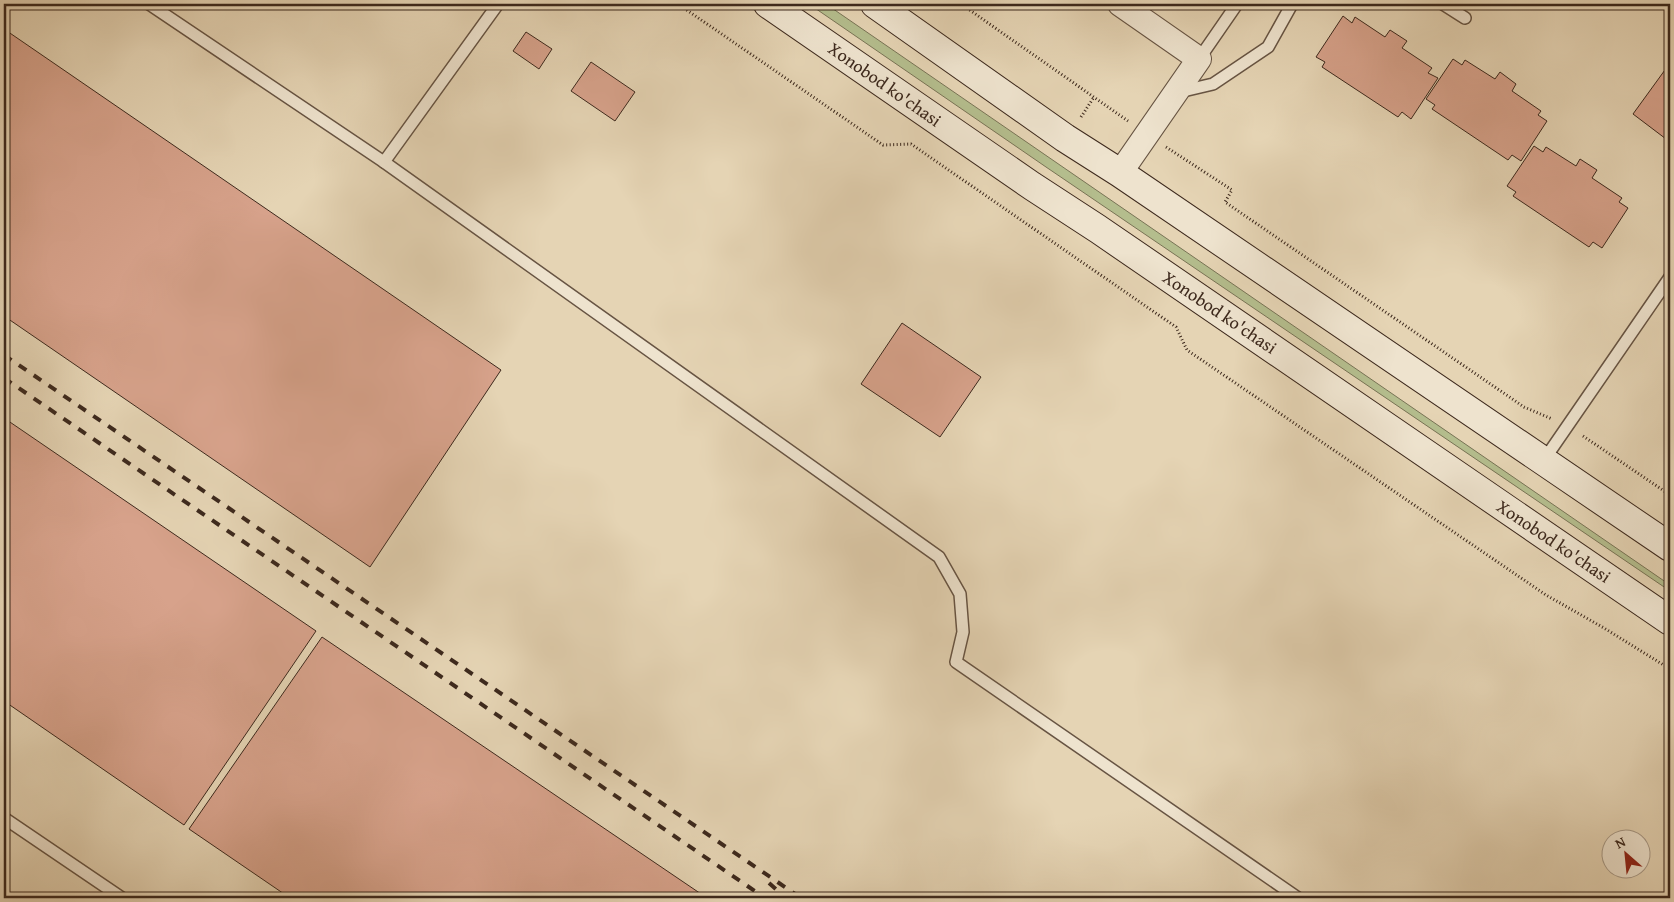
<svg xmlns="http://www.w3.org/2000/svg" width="1674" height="902" viewBox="0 0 1674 902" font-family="'Gentium Book Plus',serif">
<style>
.green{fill:#b4bd8d;stroke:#787355}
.building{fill:#d7a28b;stroke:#3d291d}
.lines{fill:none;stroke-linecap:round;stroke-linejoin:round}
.lane-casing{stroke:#675443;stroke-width:14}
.street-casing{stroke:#675443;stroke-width:26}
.secondary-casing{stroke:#3d291d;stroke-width:30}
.path{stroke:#3d291d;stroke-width:3;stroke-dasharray:1 2.5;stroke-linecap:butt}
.lane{stroke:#eee3ce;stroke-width:11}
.street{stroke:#eee3ce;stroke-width:24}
.secondary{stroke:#eee3ce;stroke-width:28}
.rail{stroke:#3d291d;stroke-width:4;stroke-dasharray:9 9;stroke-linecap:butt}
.labels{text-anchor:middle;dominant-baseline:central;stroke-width:4.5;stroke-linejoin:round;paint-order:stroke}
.street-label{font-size:18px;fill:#3d291d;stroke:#eee3ce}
</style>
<rect width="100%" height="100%" fill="#e5d4b4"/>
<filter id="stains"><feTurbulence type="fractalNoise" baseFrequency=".004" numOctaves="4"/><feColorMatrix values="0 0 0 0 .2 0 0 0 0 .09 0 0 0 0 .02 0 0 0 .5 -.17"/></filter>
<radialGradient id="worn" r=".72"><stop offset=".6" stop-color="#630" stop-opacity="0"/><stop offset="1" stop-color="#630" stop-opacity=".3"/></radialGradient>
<!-- green -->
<polygon class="green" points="809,4 826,4 1670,585 1670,591 1046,167"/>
<!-- building -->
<g class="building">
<polygon points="1343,16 1352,23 1355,17 1385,37 1390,30 1407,41 1402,48 1432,68 1428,73 1438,78 1411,119 1402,112 1398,117 1322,67 1325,62 1316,57"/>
<polygon points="4,29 501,370 370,567 4,316"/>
<polygon points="526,32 552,49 539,69 513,51"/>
<polygon points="1453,59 1462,65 1465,60 1495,79 1500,72 1516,84 1512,91 1541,111 1538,115 1547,121 1521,161 1512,155 1508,160 1432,109 1435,105 1426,99"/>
<polygon points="591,62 635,92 615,121 571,91"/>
<polygon points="1670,63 1670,142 1633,114"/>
<polygon points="1534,146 1543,152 1546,147 1576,166 1580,159 1597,170 1592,178 1622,198 1619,202 1628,208 1602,248 1593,242 1589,247 1513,196 1516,192 1507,186"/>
<polygon points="902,323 981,377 940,437 861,384"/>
<polygon points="4,418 316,631 184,825 4,701"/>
<polygon points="322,637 707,898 290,898 189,829"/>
</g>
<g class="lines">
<defs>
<g id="lane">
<polyline points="149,4 384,162 939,557 960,594 963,632 956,662 1298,898"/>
<polyline points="1443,4 1465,18"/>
<polyline points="1199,59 1237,4"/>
<polyline points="1179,92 1213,84 1268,47 1292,4"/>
<polyline points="384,162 498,4"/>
<polyline points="1544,460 1670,277"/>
<polyline points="4,818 122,898"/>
</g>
<polyline id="street" points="1120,173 1199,59 1120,4"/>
<g id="secondary">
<polyline points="768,4 1032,186 1098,229 1670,621"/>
<polyline points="875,4 1065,138 1120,173 1670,547"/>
</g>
</defs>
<!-- lane casing -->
<use href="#lane" class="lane-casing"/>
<!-- street casing -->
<use href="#street" class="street-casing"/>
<!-- secondary casing -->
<use href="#secondary" class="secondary-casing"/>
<!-- path -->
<g class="path">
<polyline points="678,4 883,145 911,144 1176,327 1187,350 1546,595 1604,628 1670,669"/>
<polyline points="961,4 1128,121"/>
<polyline points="1081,117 1094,97"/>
<polyline points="1166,147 1232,190 1225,202 1524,407 1552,419"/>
<polyline points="1583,436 1670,495"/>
</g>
<!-- lane -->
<use href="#lane" class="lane"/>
<!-- street -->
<use href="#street" class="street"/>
<!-- secondary -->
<use href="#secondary" class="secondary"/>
<!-- rail -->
<g class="rail">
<polyline points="4,355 801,898"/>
<polyline points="4,378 765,898"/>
<polyline points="769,883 786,898"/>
</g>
</g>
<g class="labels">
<!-- street labels -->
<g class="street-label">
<text transform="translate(885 84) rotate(35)">Xonobod ko'chasi</text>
<text transform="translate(1220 312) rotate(34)">Xonobod ko'chasi</text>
<text transform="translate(1554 541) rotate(34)">Xonobod ko'chasi</text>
</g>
</g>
<!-- margin -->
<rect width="1674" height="902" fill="none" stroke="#e5d4b4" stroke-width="20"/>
<rect x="5" y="5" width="1664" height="892" fill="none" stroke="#3d291d" stroke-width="2.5"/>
<rect x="10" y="10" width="1654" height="882" fill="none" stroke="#3d291d"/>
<!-- north arrow -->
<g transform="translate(1626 854) rotate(333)"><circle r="24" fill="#eee3ce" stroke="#a79987"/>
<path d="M0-4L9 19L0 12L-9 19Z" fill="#8f2418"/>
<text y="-8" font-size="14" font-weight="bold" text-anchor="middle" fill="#3d291d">N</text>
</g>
<rect width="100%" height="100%" filter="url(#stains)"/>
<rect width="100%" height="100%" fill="url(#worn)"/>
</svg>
